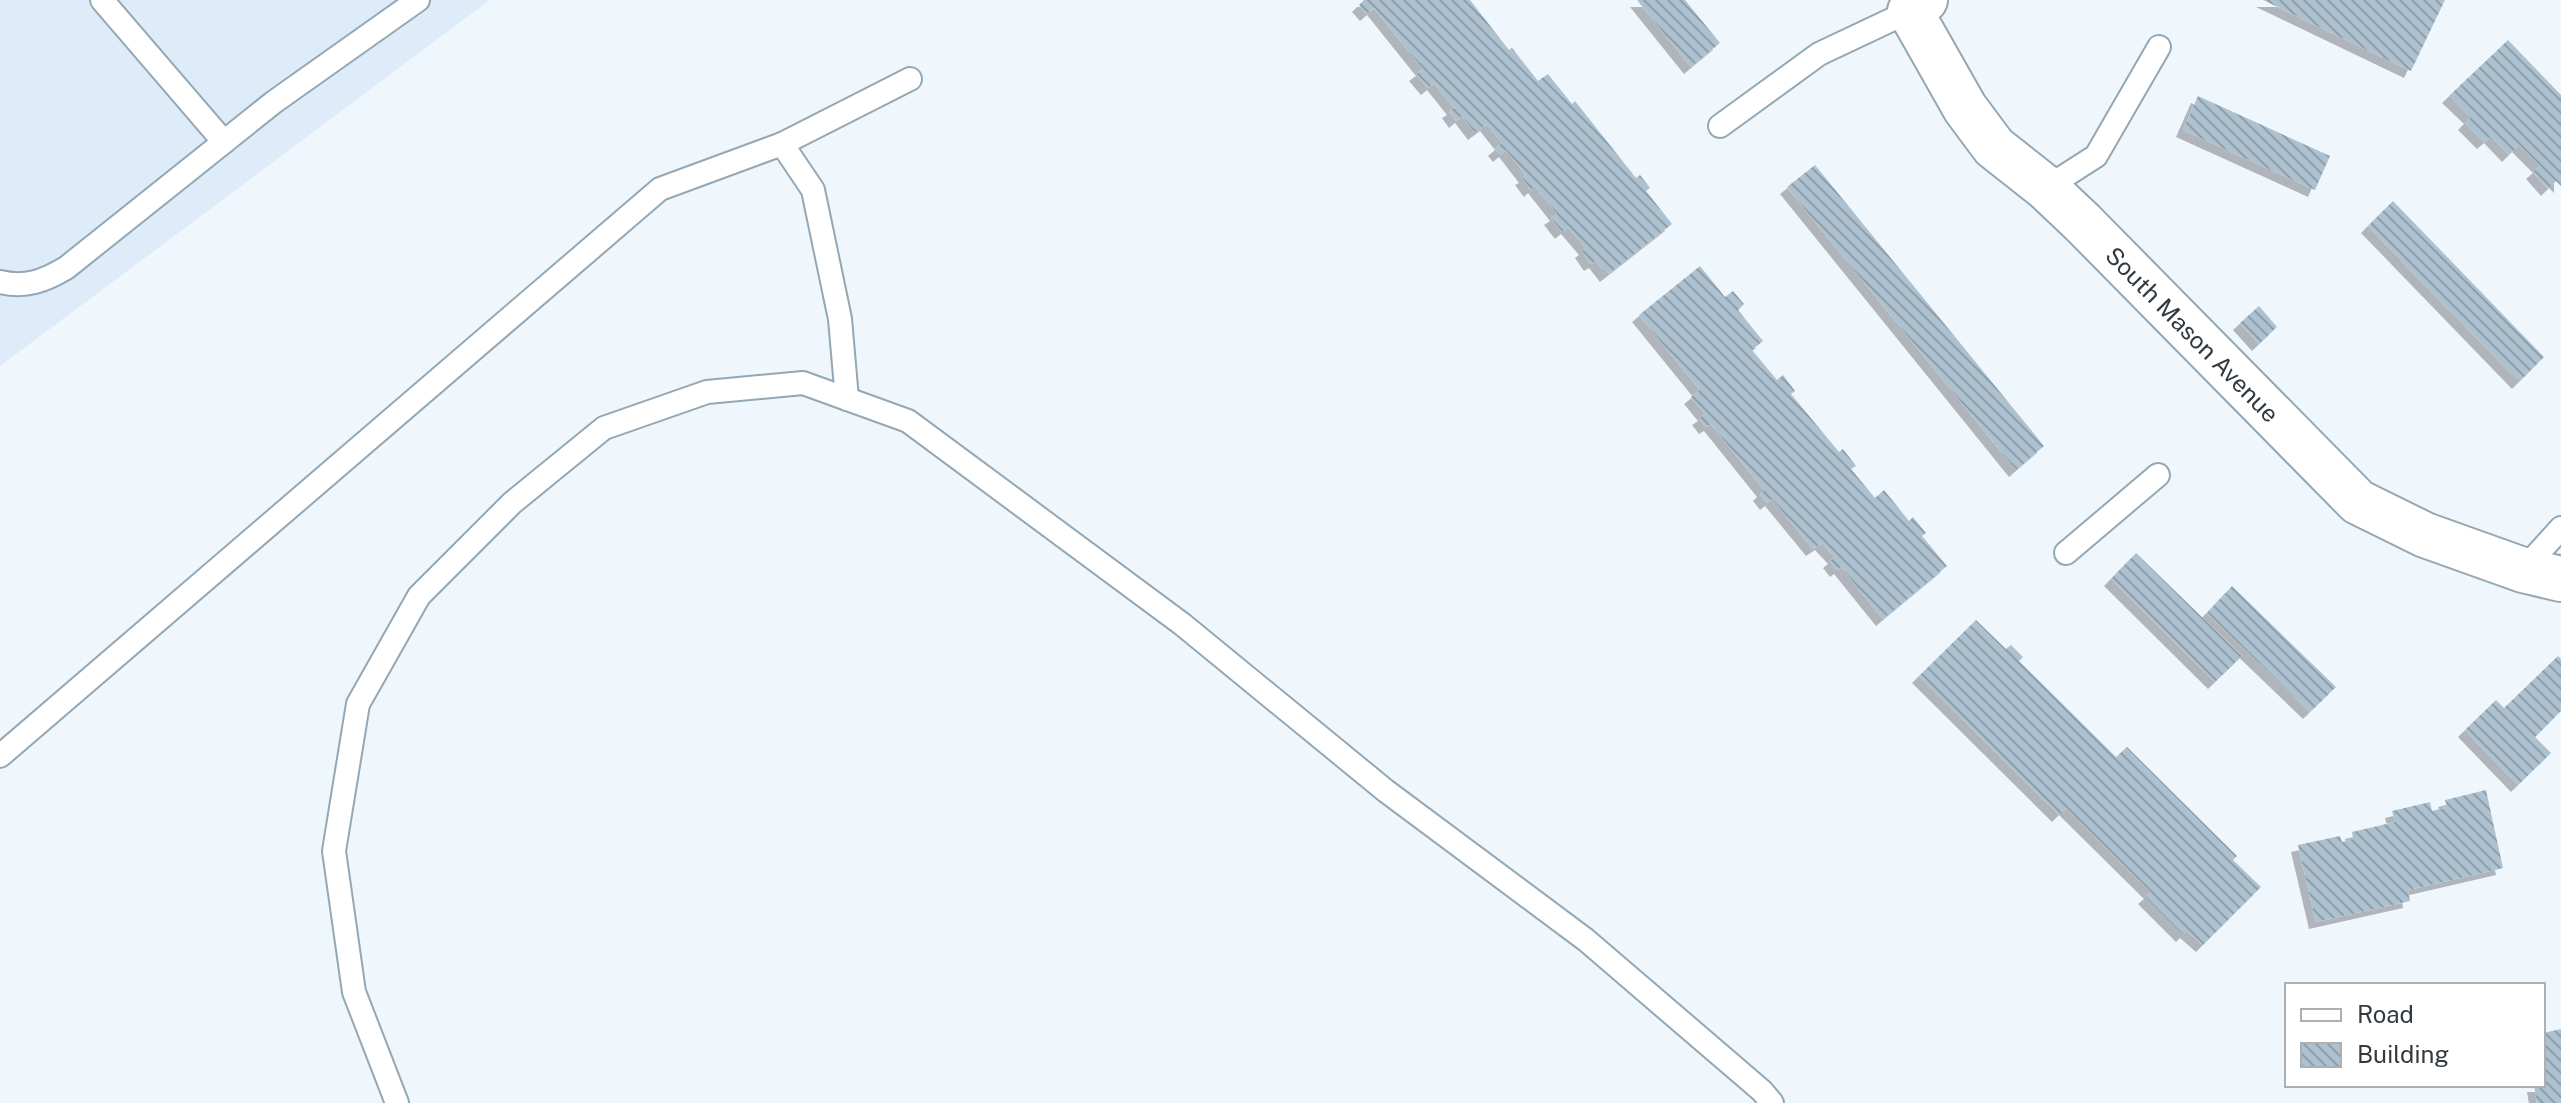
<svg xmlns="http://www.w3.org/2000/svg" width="2561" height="1103" viewBox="0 0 2561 1103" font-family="'Public Sans',sans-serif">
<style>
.built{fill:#ddecf8}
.building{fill:url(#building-back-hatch);filter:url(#shadow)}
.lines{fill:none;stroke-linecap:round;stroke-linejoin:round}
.lane-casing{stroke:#94a7b4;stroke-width:26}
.street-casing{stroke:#94a7b4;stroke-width:48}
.lane{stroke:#fff;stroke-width:22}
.street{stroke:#fff;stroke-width:44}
.labels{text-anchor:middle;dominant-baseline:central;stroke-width:6;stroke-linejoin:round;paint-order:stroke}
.street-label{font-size:24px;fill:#323a3f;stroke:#fff}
</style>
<defs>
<pattern id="building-back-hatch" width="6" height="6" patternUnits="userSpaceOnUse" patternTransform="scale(2)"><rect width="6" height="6" fill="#aec1d0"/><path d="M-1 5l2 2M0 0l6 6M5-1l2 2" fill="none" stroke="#8e9eaa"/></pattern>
<filter id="shadow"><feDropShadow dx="-7" dy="7" stdDeviation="0" flood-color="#0004"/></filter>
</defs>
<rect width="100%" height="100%" fill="#eff7fd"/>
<!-- built -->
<polygon class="built" points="0,0 490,0 0,366"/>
<!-- building -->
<g class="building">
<polygon points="1364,0 1470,0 1509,50 1512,48 1538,81 1548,74 1572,104 1575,101 1636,178 1640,175 1650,188 1646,191 1672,224 1607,275 1596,261 1591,264 1582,251 1586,248 1568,227 1562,232 1551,218 1557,214 1535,186 1531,190 1522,178 1526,176 1506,150 1500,155 1495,149 1502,143 1487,124 1475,133 1462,116 1456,121 1449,111 1454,108 1434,83 1428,88 1416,74 1423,69 1374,8 1367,14 1359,5"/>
<polygon points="1637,0 1685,0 1720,43 1691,67"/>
<polygon points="2263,0 2445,0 2411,71"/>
<polygon points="2508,40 2561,95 2561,186 2556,181 2548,189 2533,172 2540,166 2519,145 2509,155 2491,136 2484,142 2465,123 2471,117 2449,96"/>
<polygon points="2198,96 2330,156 2315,190 2183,130"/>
<polygon points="1815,165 2044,446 2016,470 1787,187"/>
<polygon points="2393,201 2544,357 2519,382 2368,226"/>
<polygon points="1700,266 1725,297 1733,291 1744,304 1738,310 1763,341 1752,350 1777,380 1783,375 1795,391 1791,394 1839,452 1843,449 1856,466 1851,469 1875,498 1884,490 1909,521 1913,517 1926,533 1922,536 1947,566 1883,619 1841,567 1837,570 1830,561 1835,557 1822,543 1813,549 1772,499 1767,503 1760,494 1764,490 1711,424 1706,427 1699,418 1705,414 1691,397 1700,390 1639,315"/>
<polygon points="2259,306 2277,327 2259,344 2240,323"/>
<polygon points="2136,553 2242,656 2215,682 2111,579"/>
<polygon points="2232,586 2336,687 2310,712 2207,613"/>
<polygon points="1976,620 2006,649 2011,645 2023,657 2019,661 2116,757 2127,747 2237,856 2233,860 2261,887 2203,945 2187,931 2183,935 2145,897 2151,892 2066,808 2059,815 1919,676"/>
<polygon points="2558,656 2561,659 2561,711 2535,737 2551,753 2518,785 2465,730 2496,700 2504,708"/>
<polygon points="2486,790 2503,868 2408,890 2410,901 2316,922 2298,845 2340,836 2342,842 2353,839 2352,832 2395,822 2392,811 2430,802 2432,811 2447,807 2445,800"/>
<polygon points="2561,1029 2561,1103 2537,1103 2534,1085 2543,1085 2543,1033"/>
</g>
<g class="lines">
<defs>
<g id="lane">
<polyline points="102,0 224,142"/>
<polyline points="1720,126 1819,54 1910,11"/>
<polyline points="782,144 813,190 840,319 847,399"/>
<polyline points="2046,188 2096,156 2159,47"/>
<path d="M0,282C26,288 44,281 66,268L274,102L418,0"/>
<polyline points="2066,553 2158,475"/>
<polyline points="2523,570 2561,528"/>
<polyline points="0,756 660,189 782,144 910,79"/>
<polyline points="397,1103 354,992 334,851 358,704 419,596 512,503 604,428 707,392 803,383 908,421 1182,624 1386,791 1586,940 1762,1091 1772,1103"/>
</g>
<g id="street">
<path id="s1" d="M1925,0L1910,11L1965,108L1994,147L2046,188L2083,223L2358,502L2425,535L2523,570L2561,579"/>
</g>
</defs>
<!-- lane casing -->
<use href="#lane" class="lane-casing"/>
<!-- street casing -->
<use href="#street" class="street-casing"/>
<!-- lane -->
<use href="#lane" class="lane"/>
<!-- street -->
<use href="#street" class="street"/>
</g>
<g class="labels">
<!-- street labels -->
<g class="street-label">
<text stroke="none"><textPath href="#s1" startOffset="452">South Mason Avenue</textPath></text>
</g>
</g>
<!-- legend -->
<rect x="2285" y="983" width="260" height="104" fill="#ffffff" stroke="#adb0b2" stroke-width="2"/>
<rect x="2301" y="1009" width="40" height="12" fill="#ffffff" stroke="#adb0b2" stroke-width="2"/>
<text x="2357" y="1023" font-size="24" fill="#323a3f">Road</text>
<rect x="2301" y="1043" width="40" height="24" fill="url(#building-back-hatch)" stroke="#adb0b2" stroke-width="2"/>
<text x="2357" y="1063" font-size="24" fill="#323a3f">Building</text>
</svg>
